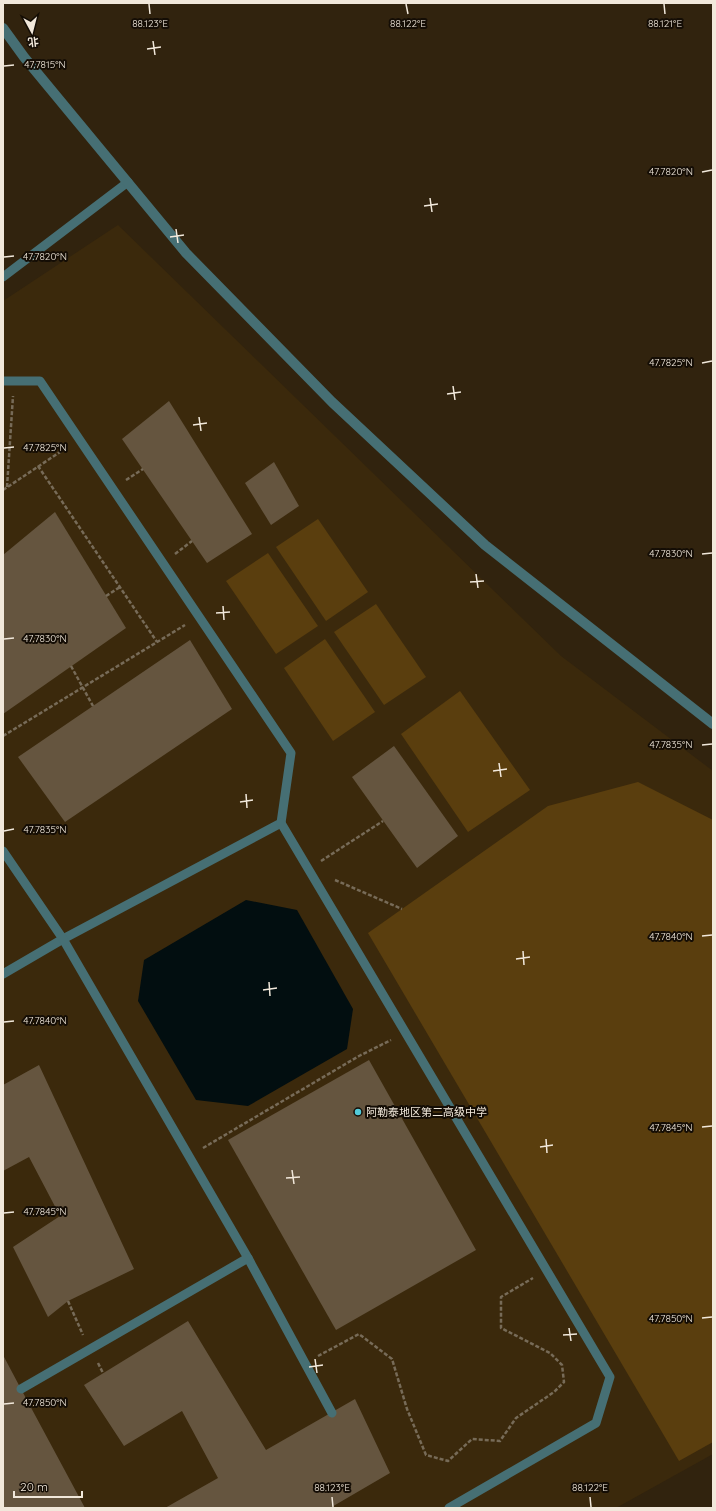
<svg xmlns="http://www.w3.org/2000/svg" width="716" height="1511" viewBox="0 0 716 1511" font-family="Quicksand,'Noto Sans SC',sans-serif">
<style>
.built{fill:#3b290c}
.green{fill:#5a3e0e}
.water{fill:#020e10}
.building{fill:#65553f}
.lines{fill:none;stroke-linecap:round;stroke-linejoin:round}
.path{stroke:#776b58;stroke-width:2.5;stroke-dasharray:4 2;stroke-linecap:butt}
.service{stroke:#466f74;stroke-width:9}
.tertiary{stroke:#466f74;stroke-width:10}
.ticks{fill:none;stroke:#f1e8db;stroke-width:1.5}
.poi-dot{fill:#52cbd9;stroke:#140d05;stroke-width:1.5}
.labels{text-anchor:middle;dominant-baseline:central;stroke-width:4;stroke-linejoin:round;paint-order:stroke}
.poi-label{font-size:11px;fill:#f1e8db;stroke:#140d05;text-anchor:start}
.ticks-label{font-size:10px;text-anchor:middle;fill:#f1e8db;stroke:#140d05;stroke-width:4;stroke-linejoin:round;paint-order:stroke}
</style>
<rect width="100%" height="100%" fill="#31230e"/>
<!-- built -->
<polygon class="built" points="118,225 561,656 713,771 713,1454 616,1508 3,1508 3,301"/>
<!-- green -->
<g class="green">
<polygon points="318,519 368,592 326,621 276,547"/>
<polygon points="268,553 318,626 276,654 226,581"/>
<polygon points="376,604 426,677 384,705 334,632"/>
<polygon points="325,639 375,712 333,741 284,668"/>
<polygon points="460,691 530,790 468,832 401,734"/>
<polygon points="638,782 713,820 713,1442 679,1461 368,933 548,806"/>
</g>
<!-- water -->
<polygon class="water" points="246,900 297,910 353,1009 347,1049 248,1106 196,1100 138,1001 144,960"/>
<!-- building -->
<g class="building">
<polygon points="169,401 252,534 207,563 122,439"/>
<polygon points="274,462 299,506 271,525 245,483"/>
<polygon points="55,512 126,628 3,714 3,555"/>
<polygon points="190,640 232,709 65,822 18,757"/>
<polygon points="394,746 458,836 417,868 352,777"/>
<polygon points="369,1060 476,1250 336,1330 228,1140"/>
<polygon points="39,1065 134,1269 68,1301 48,1317 13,1247 60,1216 29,1157 3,1171 3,1085"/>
<polygon points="188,1321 266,1450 355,1399 390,1473 330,1508 165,1508 218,1478 182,1411 124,1446 84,1385"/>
<polygon points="3,1355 21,1389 85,1508 3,1508"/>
</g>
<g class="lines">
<!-- path -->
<g class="path">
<polyline points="38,466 157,642"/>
<polyline points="126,480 143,469"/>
<polyline points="7,487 13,396"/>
<polyline points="3,490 66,448"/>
<polyline points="175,554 192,541"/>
<polyline points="106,596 120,587"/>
<polyline points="71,666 93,706"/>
<polyline points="3,736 185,625"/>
<polyline points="321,861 383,821"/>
<polyline points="335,880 402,909"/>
<polyline points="203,1148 359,1056 391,1040"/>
<polyline points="68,1301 83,1335"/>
<polyline points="318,1356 359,1334 392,1359 407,1409 426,1455 448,1461 472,1439 500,1441 516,1418 554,1392 564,1382 562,1365 550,1353 501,1328 501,1297 533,1278"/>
<polyline points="98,1363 103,1373"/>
</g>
<!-- service -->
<g class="service">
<polyline points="3,277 128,182"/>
<polyline points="3,381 40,381 291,753 281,823 63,939 3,974"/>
<polyline points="281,823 610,1377 596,1423 449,1508"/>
<polyline points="3,851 63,939 248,1258 332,1413"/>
<polyline points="21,1389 248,1258"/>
</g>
<!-- tertiary -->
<polyline class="tertiary" points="3,28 24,57 186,253 332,402 485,545 713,724"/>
</g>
<!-- ticks -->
<path class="ticks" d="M149,4L150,14M406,4L408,14M664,4L665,14M153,41L155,55M147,49L161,47M4,66L14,65M702,172L712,170M430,198L432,212M424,206L438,204M176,229L178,243M170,237L184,235M4,257L14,256M702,363L712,361M453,386L455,400M447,394L461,392M199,417L201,431M193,425L207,423M4,448L14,447M702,554L712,553M476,574L478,588M470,582L484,581M223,606L224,620M216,613L230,612M4,639L14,638M702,745L712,744M499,763L501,777M493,771L507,769M246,794L247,808M240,802L253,800M4,831L14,829M702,936L712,935M523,951L524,965M516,959L530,957M269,982L270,996M263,990L277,988M4,1022L14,1021M702,1127L712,1126M546,1139L547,1153M540,1147L553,1145M292,1170L294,1184M286,1178L300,1177M4,1213L14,1212M702,1318L712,1317M569,1328L571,1341M563,1335L577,1334M315,1359L317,1373M309,1367L323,1365M4,1404L14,1403M332,1497L333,1507M590,1497L591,1507"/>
<!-- markers -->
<circle class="poi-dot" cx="358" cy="1112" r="4"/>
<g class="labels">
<!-- poi labels -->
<g class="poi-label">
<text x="366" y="1112">阿勒泰地区第二高级中学</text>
</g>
</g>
<g class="ticks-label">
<text x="150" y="27">88.123°E</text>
<text x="408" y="27">88.122°E</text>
<text x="665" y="27">88.121°E</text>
<text x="45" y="68">47.7815°N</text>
<text x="671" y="175">47.7820°N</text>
<text x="45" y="260">47.7820°N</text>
<text x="671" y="366">47.7825°N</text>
<text x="45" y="451">47.7825°N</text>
<text x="671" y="557">47.7830°N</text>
<text x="45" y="642">47.7830°N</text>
<text x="671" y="748">47.7835°N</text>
<text x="45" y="833">47.7835°N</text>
<text x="671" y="940">47.7840°N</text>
<text x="45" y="1024">47.7840°N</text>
<text x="671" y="1131">47.7845°N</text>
<text x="45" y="1215">47.7845°N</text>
<text x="671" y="1322">47.7850°N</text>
<text x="45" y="1406">47.7850°N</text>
<text x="332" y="1491">88.123°E</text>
<text x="590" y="1491">88.122°E</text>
</g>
<!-- border -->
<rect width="716" height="1511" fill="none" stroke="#f1e8db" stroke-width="8"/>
<!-- north arrow -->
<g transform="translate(32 32) rotate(173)" stroke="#140d05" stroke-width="3" paint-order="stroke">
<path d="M0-3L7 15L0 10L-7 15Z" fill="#f1e8db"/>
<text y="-6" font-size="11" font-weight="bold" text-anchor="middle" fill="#f1e8db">北</text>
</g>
<!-- scale -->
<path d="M14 1491v6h68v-6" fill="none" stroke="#f1e8db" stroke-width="2"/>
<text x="20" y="1491" font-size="12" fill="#f1e8db" stroke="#140d05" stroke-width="3" paint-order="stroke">20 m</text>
</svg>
